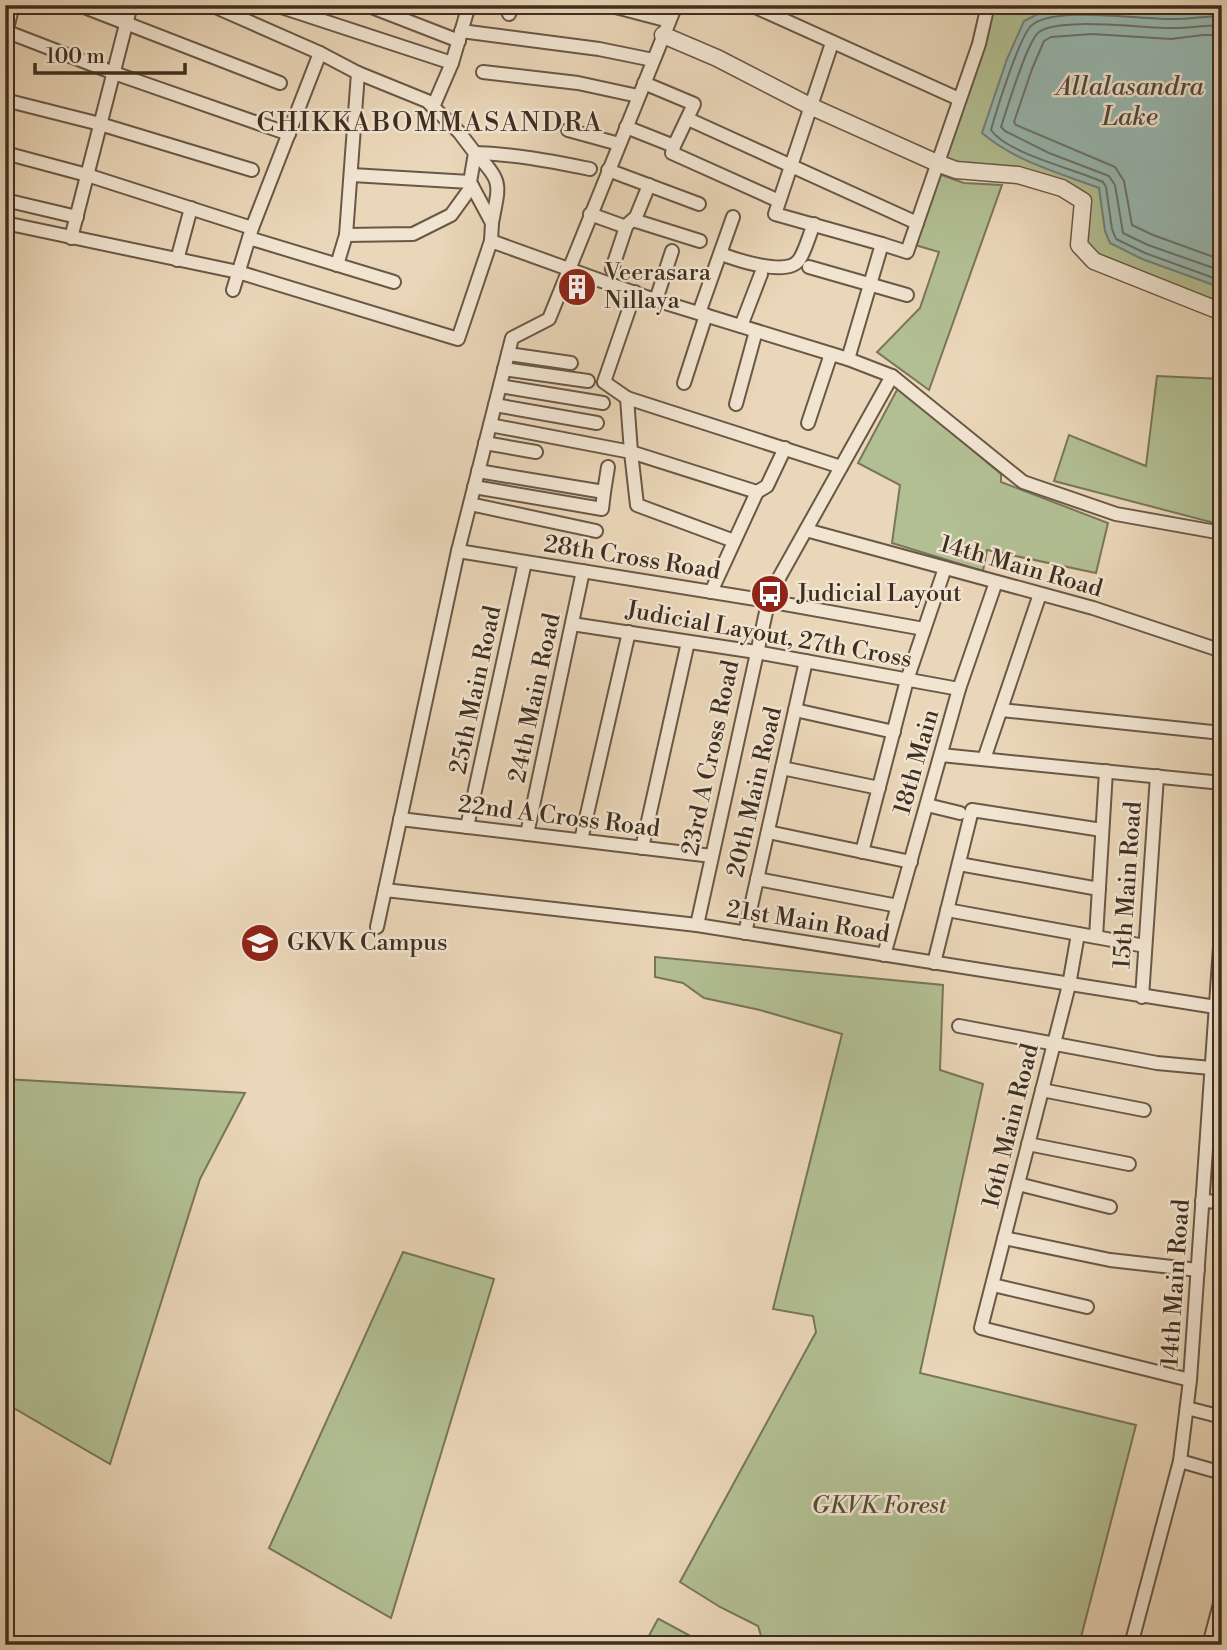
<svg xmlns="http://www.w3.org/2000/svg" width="1227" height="1650" viewBox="0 0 1227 1650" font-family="'Libre Bodoni',serif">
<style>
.green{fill:#b2bf93;stroke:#78765a;stroke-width:2}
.water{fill:#98b9b3;stroke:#748178;stroke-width:2}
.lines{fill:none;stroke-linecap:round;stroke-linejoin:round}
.shore{stroke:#6b746a;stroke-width:2}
.stream{stroke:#748178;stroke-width:2.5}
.minor-casing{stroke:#695846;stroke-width:16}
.tertiary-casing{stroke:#695846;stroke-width:19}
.minor{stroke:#f1e4d1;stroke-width:12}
.tertiary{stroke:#f1e4d1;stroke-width:16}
.labels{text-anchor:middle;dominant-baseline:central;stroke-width:5;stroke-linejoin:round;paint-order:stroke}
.poi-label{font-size:24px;fill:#3e2e20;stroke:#f1e4d1;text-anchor:start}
.street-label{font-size:24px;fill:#3e2e20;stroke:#f1e4d1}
.park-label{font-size:24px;font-style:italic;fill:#554b37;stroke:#f1e4d1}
.water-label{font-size:26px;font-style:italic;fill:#504a3d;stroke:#f1e4d1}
.neighbourhood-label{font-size:26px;letter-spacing:2px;fill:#3e2e20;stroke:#f1e4d1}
</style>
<rect width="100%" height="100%" fill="#ead6b8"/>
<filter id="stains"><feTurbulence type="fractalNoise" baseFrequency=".00286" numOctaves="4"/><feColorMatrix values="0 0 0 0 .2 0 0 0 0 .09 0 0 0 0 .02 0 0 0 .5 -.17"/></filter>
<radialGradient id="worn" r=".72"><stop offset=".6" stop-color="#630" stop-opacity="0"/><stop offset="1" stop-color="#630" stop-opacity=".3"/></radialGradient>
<!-- green -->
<g class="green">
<polygon points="993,5 1222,5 1222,303 1098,256 1084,244 1088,197 961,166 944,159"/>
<polygon points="939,174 964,183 1002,185 929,390 877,352 920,308 939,252 915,245"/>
<polygon points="1157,376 1222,379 1222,525 1054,481 1069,435 1146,466"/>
<polygon points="898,388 1001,474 1001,482 1108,523 1096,573 987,550 983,571 892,543 900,485 858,463"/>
<polygon points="655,957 943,985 940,1070 983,1084 920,1373 1136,1425 1079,1645 764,1645 758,1626 720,1607 680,1582 816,1332 813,1316 773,1309 842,1034 760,1010 704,998 683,983 655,977"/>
<polygon points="5,1079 245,1093 200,1179 110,1464 5,1403"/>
<polygon points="403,1252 494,1279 391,1618 269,1548"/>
<polygon points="658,1619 659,1619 707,1645 644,1645"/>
</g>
<!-- water -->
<path class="water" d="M1092,8L1171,13L1201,9H1222V288L1142,259L1110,243L1105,231L1099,188C1059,173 1015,161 982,133L1007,59L1024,21L1044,11Z"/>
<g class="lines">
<!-- shore -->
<g class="shore">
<path d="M1222,16C1204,16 1186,20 1169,19C1137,19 1055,6 1032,25C1020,34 996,112 991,130C1008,154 1075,169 1103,182L1106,187L1112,229L1116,239L1145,253L1222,281"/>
<path d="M1222,25C1204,25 1186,29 1168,28C1141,28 1058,17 1039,32C1027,41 1007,109 1001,127L1005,131L1049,153L1109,176L1115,185L1123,233L1148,245L1222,271"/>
<polyline points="1222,35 1203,35 1171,39 1092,34 1051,37 1044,41 1032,69 1014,122 1016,125 1115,167 1124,181 1132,225 1153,235 1222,260"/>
</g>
<!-- stream -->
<polyline class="stream" points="1076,5 1086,9"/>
<defs>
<g id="minor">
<polyline points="79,5 280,83"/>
<polyline points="211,5 320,53 358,73 427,101 459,132 475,153 470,182 492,223 491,241"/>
<polyline points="275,5 452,63"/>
<polyline points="608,5 669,21"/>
<polyline points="751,5 959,99"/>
<polyline points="374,8 459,41"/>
<polyline points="509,14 513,5"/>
<polyline points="5,31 114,73 289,134"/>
<polyline points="461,31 599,49 653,60"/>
<polyline points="5,36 13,5"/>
<polyline points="832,43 775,214 882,244 848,359"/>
<polyline points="483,72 578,83 638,96"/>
<polyline points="358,73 346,235 413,234 451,215 472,186"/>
<polyline points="644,83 694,104 674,146"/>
<polyline points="5,100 100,124 252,170"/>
<polyline points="433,107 452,63 469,5"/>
<polyline points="688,119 917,223 979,44 988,5"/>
<polyline points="626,127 674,146 672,153 779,201"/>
<polyline points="568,130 619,144"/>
<polyline points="5,153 87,175 252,228"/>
<path d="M475,153C514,154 551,161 590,169"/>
<path d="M475,153C504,183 499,184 492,223"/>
<polyline points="608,170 699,204"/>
<polyline points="352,175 470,182"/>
<polyline points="5,200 77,217"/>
<polyline points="590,214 626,227 612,269"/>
<polyline points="633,220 700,241"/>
<polyline points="5,223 238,272 458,339 491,241 646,297 848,359 892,376 1023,482 1116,514 1222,533"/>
<polyline points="628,224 636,217 649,185"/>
<polyline points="71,238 131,5"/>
<polyline points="249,238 394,282"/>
<polyline points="882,244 907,252 917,223"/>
<path d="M721,254C737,260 787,277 799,260C806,250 809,235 814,224"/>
<polyline points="177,260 191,208"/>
<polyline points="337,265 346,235"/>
<polyline points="809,267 907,295"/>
<polyline points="233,290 252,228 320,53"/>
<polyline points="635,292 604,382 627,398 631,452 757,492"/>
<polyline points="656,300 672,251"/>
<polyline points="699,313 733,217"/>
<polyline points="741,326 761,274"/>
<polyline points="508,354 571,363"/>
<polyline points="504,369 588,381"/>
<polyline points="684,383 706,315"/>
<polyline points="500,386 603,403"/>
<polyline points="627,398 841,467"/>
<polyline points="736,404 756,331"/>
<polyline points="495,405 597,423"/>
<polyline points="808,423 831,354"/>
<polyline points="490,425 631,452 637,505 734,541"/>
<polyline points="485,443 536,452"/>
<polyline points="478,471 604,492 608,467"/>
<polyline points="474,487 602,509 604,492"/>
<polyline points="757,492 767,486 785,448"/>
<polyline points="470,504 596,531"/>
<polyline points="806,530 1093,608 1222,651"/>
<polyline points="458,551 768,601 924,629"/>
<polyline points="711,592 757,492"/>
<polyline points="572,624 756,652 959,689"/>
<polyline points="795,710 894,732"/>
<polyline points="1001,710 1222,733"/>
<polyline points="941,755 1222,783"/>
<polyline points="984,759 1040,594"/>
<polyline points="782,768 879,788"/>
<polyline points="927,805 960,813"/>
<polyline points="400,819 712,856"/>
<polyline points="467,827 525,562"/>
<polyline points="768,832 911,862"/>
<polyline points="527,834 583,571"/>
<polyline points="581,840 629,632"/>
<polyline points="642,848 688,642"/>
<polyline points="862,852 907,680 945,568"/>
<polyline points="959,864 1099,889"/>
<polyline points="757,879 898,906"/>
<polyline points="385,890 697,925 1222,1008"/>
<polyline points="947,910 1145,946"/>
<polyline points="697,925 770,594 892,376"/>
<polyline points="377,927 458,551 512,338 549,319 676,5"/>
<polyline points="745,933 806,661"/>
<polyline points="1078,934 1069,985 981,1328 1190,1380"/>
<polyline points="1096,937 1106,771"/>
<polyline points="884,955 959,689 996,582"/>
<polyline points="934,963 972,810 1102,830"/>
<polyline points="1142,997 1157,776"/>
<polyline points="959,1026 1157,1063 1211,1068"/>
<polyline points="1042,1090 1144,1110"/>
<polyline points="1028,1144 1129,1164"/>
<polyline points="1018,1184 1110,1207"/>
<polyline points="1202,1201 1222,1202"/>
<polyline points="1004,1238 1110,1260 1198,1270"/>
<polyline points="993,1285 1087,1307"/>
<polyline points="1187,1408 1222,1417"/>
<polyline points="1180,1461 1222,1473"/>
<polyline points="1131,1645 1180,1461 1190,1380 1222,918"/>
<polyline points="1209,1645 1222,1596"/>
</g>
<polyline id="tertiary" points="663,35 717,58 810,106 937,163 956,170 1018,175 1062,188 1083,201 1079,245 1094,261 1222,312"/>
</defs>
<!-- minor casing -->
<use href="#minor" class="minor-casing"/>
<!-- tertiary casing -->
<use href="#tertiary" class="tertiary-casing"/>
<!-- minor -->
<use href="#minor" class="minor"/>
<!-- tertiary -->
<use href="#tertiary" class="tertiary"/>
</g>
<!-- icons -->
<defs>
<symbol id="building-disc" viewBox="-11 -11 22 22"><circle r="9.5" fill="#8f2418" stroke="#f1e4d1"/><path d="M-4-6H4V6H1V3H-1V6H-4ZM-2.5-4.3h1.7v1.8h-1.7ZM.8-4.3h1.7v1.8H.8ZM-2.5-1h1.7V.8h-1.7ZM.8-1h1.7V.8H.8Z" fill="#fff"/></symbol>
<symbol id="bus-disc" viewBox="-11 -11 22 22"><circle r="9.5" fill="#8f2418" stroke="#f1e4d1"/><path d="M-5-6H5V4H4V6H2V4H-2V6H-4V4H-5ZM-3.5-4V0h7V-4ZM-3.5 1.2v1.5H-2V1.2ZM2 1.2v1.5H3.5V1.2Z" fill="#fff"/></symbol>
<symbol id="university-disc" viewBox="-11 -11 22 22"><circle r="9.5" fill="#8f2418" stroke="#f1e4d1"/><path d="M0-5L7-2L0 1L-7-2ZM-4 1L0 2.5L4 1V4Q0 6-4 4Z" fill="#fff"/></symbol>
</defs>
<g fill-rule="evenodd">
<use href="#building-disc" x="555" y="265" width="44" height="44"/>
<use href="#bus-disc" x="748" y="572" width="44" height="44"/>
<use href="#university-disc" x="238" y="921" width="44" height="44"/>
</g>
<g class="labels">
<!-- poi labels -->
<g class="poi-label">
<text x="604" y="273">Veerasara<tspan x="604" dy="28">Nillaya</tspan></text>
<text x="797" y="594">Judicial Layout</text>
<text x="287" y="943">GKVK Campus</text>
</g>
<!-- street labels -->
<g class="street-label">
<text transform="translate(632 558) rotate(9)">28th Cross Road</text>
<text transform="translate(1021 567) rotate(16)">14th Main Road</text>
<text transform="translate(769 635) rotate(10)">Judicial Layout, 27th Cross</text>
<text transform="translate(476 690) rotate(-78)">25th Main Road</text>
<text transform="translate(535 698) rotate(-78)">24th Main Road</text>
<text transform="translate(711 758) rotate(-78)">23rd A Cross Road</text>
<text transform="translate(917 762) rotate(-74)">18th Main</text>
<text transform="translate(755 792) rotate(-77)">20th Main Road</text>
<text transform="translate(559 817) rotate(7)">22nd A Cross Road</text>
<text transform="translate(1128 885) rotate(-86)">15th Main Road</text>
<text transform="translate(808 922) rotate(9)">21st Main Road</text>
<text transform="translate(1011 1126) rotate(-76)">16th Main Road</text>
<text transform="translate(1176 1283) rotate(-86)">14th Main Road</text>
</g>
<!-- park labels -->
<g class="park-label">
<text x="879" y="1506">GKVK Forest</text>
</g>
<!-- water labels -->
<g class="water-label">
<text x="1130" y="87">Allalasandra<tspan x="1130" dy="30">Lake</tspan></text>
</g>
<!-- neighbourhood labels -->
<g class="neighbourhood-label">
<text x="430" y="123">CHIKKABOMMASANDRA</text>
</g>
</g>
<!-- margin -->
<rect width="1227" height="1650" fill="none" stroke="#ead6b8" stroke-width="28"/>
<rect x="7" y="7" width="1213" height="1636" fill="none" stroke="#3e2e20" stroke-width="3.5"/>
<rect x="14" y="14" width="1199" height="1622" fill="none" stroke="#3e2e20" stroke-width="2"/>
<!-- scale -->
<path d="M35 63v10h150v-10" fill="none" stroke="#3e2e20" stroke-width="3.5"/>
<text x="46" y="63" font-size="21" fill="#3e2e20" stroke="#f1e4d1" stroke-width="5" paint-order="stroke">100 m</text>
<rect width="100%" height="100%" filter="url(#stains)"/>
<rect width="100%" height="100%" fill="url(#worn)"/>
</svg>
